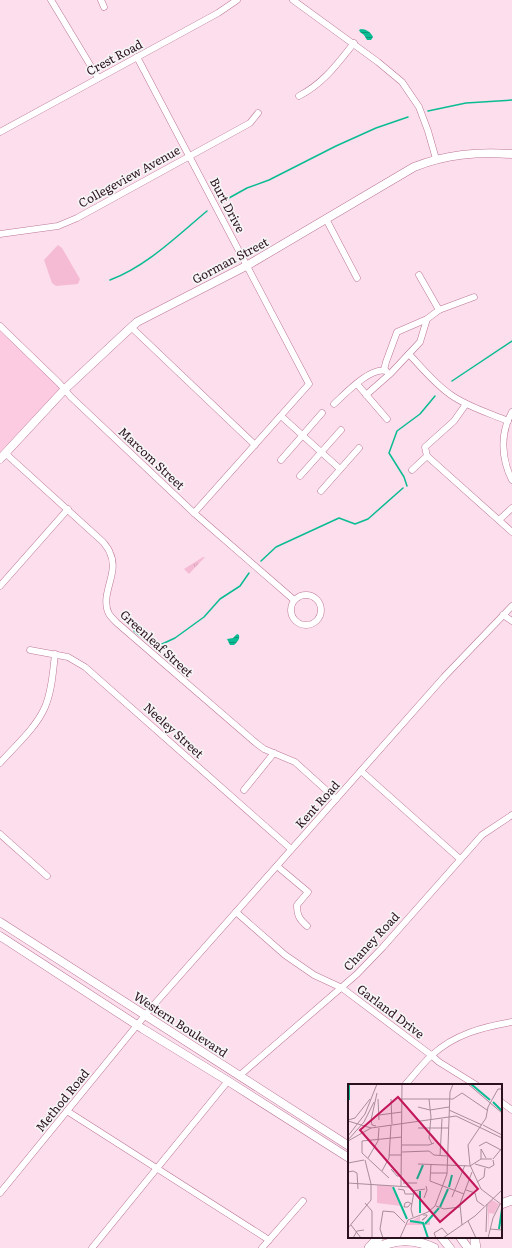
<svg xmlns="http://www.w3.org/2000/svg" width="512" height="1248" viewBox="0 0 512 1248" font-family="Literata,serif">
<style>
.built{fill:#fdcbe1}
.grass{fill:url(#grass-tufts)}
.park{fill:#f5bbd5}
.water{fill:url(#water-rules)}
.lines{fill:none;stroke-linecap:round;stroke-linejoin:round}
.stream{stroke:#0abc94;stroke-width:1.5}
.minor-casing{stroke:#bb7797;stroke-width:7}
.major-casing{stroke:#bb7797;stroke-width:9}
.highway-casing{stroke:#bb7797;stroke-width:10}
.minor{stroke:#fff;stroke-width:6}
.major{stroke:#fff;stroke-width:8}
.highway{stroke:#fff;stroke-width:9}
.labels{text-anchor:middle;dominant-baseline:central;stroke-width:3.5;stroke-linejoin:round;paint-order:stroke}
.street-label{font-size:12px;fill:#2b111e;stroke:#f5f5f5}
.inset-river{fill:none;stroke:#0abc94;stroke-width:2}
.inset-road{fill:none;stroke:#a98c9a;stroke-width:1}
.view{fill:#c2185b;fill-opacity:0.15;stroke:#c2185b;stroke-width:2}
.inset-edge{fill:none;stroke:#2b111e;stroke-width:2}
</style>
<defs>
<pattern id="grass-tufts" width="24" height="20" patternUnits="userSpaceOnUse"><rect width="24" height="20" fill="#f5bbd5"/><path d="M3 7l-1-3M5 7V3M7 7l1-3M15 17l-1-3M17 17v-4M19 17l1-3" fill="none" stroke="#d2a0b6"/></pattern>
<pattern id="water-rules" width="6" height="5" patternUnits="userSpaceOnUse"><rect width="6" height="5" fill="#0abc94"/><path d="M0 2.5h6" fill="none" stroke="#0b9778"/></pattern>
</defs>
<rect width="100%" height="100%" fill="#fddeec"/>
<!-- built -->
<polygon class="built" points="0,331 60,388 0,453"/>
<!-- grass -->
<polygon class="grass" points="203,557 205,557 189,574 184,569"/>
<!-- park -->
<polygon class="park" points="58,245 62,248 80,279 78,284 56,286 52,283 44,260"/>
<!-- water -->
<g class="water">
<path d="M361,29C366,29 371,32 373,37L371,40H367L364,35L360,32L359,30Z"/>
<path d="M237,634L239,635C240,640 237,642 234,645H230L227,639L233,638Z"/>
</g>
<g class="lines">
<!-- stream -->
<g class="stream">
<polyline points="428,111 466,103 512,100"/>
<polyline points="220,203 247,188 269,180 336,146 376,128 408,117"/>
<path d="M110,280C147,266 177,236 207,211"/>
<polyline points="452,381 512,341"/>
<polyline points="407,486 404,477 389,453 397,431 420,414 435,396"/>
<polyline points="261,561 276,547 339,518 355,524 368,519 403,488"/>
<polyline points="134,631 149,643 154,645 160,645 175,638 204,617 220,599 240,586 249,573"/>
</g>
<defs>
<g id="minor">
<polyline points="51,0 98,78"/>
<polyline points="101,0 104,7"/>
<polyline points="293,0 378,62 402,82 419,107 428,131 436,159"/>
<polyline points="137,57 309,384 194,513"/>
<path d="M299,96C324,83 337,64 354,43"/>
<polyline points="0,132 218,13 237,0"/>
<polyline points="326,219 357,278"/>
<polyline points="0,234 58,226 77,218 250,123 258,113"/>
<polyline points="419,275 439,310"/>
<polyline points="0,326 59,383 71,397 194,513 294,600"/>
<polyline points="131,327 255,445"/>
<path d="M409,354C422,368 435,384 451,395C468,407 489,413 508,421"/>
<polyline points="384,370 386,362 397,332 427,319 439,310 474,297"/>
<polyline points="357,384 387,419"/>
<polyline points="366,395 391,373 420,342 427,319"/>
<path d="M334,404C346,393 370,367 386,371"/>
<path d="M512,412C500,433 501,458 512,480"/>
<polyline points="281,416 340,469"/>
<path d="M5,453L103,542C106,546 109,549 110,553C120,573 99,594 109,614C111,617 114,620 117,623L256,743L264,749L295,762L336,799"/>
<polyline points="427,456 512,532"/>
<polyline points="281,460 322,413"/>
<polyline points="412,470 427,456 425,447 454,421 466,404"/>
<polyline points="300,476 341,430"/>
<polyline points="321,491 359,448"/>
<polyline points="499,520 512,508"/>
<polyline points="0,586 68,509"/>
<circle cx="306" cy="610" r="15"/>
<polyline points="503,615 512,621"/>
<polyline points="30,650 68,657 85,667 291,849"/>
<path d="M0,763C15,746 36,728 45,707C52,691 53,671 55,654"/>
<polyline points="361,771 460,859"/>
<polyline points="244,790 274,753"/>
<polyline points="0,834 47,876"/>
<path d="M277,866L308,892L297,905C297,915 299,919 307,926"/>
<polyline points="236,912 285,955 314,975 342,988 431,1055 439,1062 476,1085"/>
<polyline points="239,1076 357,974 383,947 482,835 512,815"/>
<path d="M405,1085C414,1075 422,1064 432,1055C455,1034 483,1027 512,1022"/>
<polyline points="501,1102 512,1110"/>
<polyline points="67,1111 269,1240"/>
<polyline points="0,1193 151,1008 444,677 512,606"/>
<polyline points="92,1248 228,1081"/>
<polyline points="262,1248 303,1201"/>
</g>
<g id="major">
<path d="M0,459L65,389L125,333L137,322L248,265L414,167C447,154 476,152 512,154"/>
<polyline points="0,922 349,1146"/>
<polyline points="0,936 143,1029 228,1081 349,1158"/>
<polyline points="441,1237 450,1248"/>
<polyline points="460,1237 468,1248"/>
</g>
<g id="highway">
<polyline points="501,1204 512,1200"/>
<polyline points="475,1237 475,1242 476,1248"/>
<polyline points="369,1248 379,1237"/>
<path d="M378,1248C396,1238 416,1239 434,1248"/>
</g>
</defs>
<!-- minor casing -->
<use href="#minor" class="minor-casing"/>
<!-- major casing -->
<use href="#major" class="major-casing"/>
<!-- highway casing -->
<use href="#highway" class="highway-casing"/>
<!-- minor -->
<use href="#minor" class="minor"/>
<!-- major -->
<use href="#major" class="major"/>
<!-- highway -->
<use href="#highway" class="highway"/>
</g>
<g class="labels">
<!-- street labels -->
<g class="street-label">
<text transform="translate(114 57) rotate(-28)">Crest Road</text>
<text transform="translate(129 176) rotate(-29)">Collegeview Avenue</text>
<text transform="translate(228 205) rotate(62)">Burt Drive</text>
<text transform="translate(230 260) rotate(-28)">Gorman Street</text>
<text transform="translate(152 458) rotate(43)">Marcom Street</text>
<text transform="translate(157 643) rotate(42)">Greenleaf Street</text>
<text transform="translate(174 730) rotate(42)">Neeley Street</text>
<text transform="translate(317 804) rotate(-48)">Kent Road</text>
<text transform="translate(371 941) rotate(-47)">Chaney Road</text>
<text transform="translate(391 1011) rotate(37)">Garland Drive</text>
<text transform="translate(181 1024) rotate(33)">Western Boulevard</text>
<text transform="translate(62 1100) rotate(-51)">Method Road</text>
</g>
</g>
<!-- overview -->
<g transform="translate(348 1084)">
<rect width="154" height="154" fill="#fddeec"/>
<path d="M144,116L151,120L146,130L141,129L140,150V119ZM72,132V140H77L82,135V141H57Z" fill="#f5bbd5"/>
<path d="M29,101L44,102L53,122L29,119Z" fill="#f5bbd5"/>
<path class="inset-river" d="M123,0L142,16M1,16V0M145,18L154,27M69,95L75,81M45,103L59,135M101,103L104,91M92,123L100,105M72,129V107M62,137L75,139L80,154M77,140L91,124M151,145L154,125"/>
<path class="inset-road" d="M120,0L154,29M30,15L31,36M43,15L44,40M53,15H105L114,9L139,26M81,15L83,33L81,54L84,60M70,23L82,26L101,23M101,26L134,41M31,31L54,28M138,34L120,61L122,81L133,105L154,121M138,34L140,23L150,5H154M0,36L7,34L22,15M0,37L23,44L108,32L154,54M135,41L154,51M28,42L24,41L23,36L29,9M70,44H101M0,52L17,30L29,0M0,56L16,38L26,18M0,57L23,44M54,61H81L86,59M131,62L138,58L153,66M54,68L81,67L86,71L99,72M41,71H54M92,72L94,35M20,74L30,57L31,44M133,75V65L138,74M145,75L154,64M0,79L16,76M70,80L122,82L133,75H144M83,80L82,97L116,110M127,80L141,84L146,81L145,76M34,87L41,74L43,41M0,88L5,87L9,89L10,105M46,88L43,85L49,92H53M83,89H99M41,94L14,69V57L54,53M129,98L136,93L137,84M0,99L62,103L66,108L63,125L65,133M55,99H69M53,102L54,0M50,105L56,106L57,110H66M118,106L127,109L129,117L136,122M65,107L77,105M104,113L117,81M76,114L79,106L78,102M17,119L24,127V154M63,119L60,123H56L57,119L60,118L64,120M88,122L96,125L112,123M75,131H79V132L76,135L74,136L78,133M120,137L128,154M3,141L13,154M114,141L112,120L124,88M0,144L23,116V100L17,76M142,145L154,146M138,148L139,120M5,154L9,147L16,146M35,154L32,145L35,127L46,128L57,139M52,154L60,136L80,128L87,122L99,90L102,8L105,0M88,154L86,149L94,144L100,151M95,154L127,132L154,106M140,154L145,134L152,120"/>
<path class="view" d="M50,13L130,105L92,138L12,46Z"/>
<rect width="154" height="154" class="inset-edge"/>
</g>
</svg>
